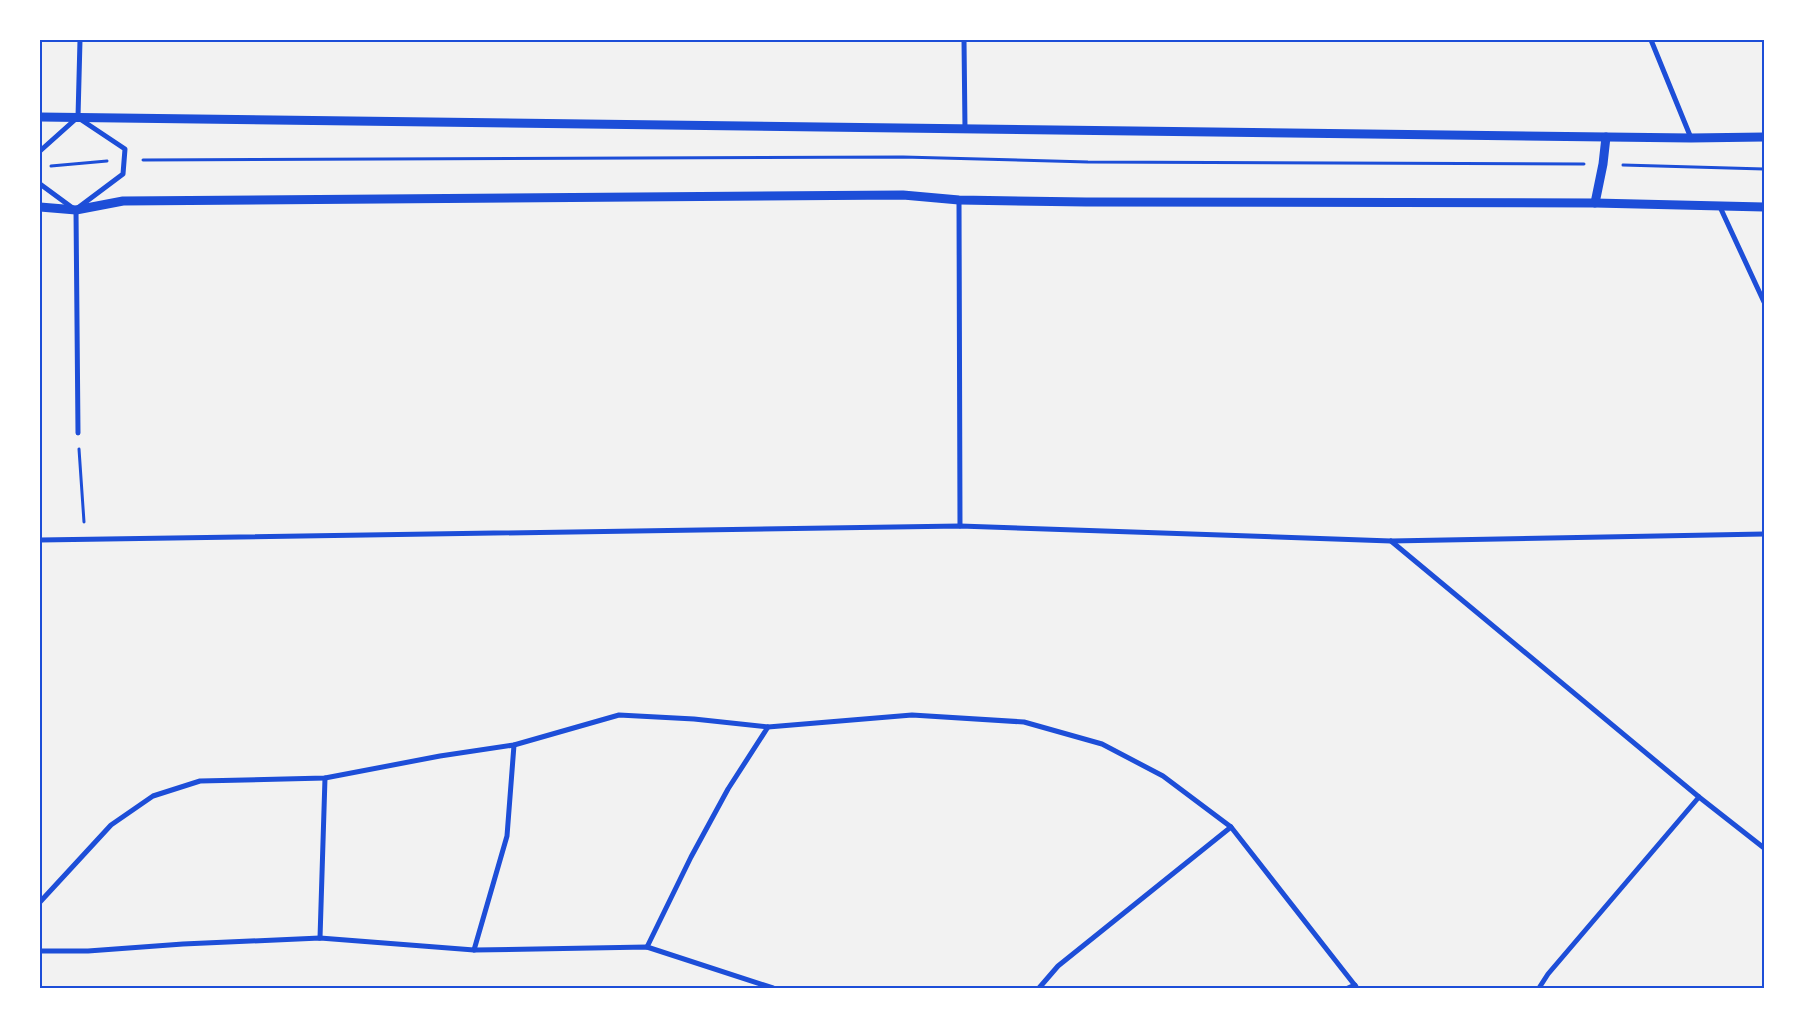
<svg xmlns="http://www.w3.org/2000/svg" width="1804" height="1028" viewBox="0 0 1804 1028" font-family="'Asap Condensed',sans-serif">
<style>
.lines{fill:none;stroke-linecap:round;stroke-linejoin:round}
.path{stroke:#1d4ed8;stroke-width:3}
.minor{stroke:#1d4ed8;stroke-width:5}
.tertiary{stroke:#1d4ed8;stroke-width:9}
.neatline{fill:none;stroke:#1d4ed8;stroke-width:2}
</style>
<rect width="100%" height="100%" fill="#f2f2f2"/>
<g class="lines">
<!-- path -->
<g class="path">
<polyline points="143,160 903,157 1088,162 1584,164"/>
<polyline points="1623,165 1764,169"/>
<polyline points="51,166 107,161"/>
<polyline points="79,449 84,522"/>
</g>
<!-- minor -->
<g class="minor">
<polyline points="964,40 965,129"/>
<polyline points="1651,40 1691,138"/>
<polyline points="78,117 80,40"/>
<polyline points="40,151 78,117"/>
<polyline points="40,184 74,209"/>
<polyline points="959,200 960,526"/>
<polyline points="79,207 123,174 125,149 80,119"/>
<polyline points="1720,207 1764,302"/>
<polyline points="76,210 78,433"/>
<polyline points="40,540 960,526 1391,541 1764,534"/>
<polyline points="1391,541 1699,797 1764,848"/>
<polyline points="40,902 111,825 153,796 200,781 325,778 440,756 514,745 619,715 694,719 768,727 912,715 1024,722 1102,744 1163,776 1231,827 1357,988"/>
<polyline points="320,938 325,778"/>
<polyline points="647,947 691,857 728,789 768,727"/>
<polyline points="474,950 507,836 514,745"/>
<polyline points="40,951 88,951 183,944 320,938 474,950 647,947 773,988"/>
<polyline points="1039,988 1058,966 1231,827"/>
<polyline points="1348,988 1355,985"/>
<polyline points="1539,988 1548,974 1699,797"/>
</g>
<!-- tertiary -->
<g class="tertiary">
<polyline points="40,117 1691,138 1764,137"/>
<polyline points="1595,203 1603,164 1606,137"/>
<polyline points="40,207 76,210 123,201 903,195 959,200 1086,202 1595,203 1764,207"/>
</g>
</g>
<!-- border -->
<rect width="1804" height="1028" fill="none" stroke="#ffffff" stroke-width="82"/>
<rect x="41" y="41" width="1722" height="946" class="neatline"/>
</svg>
